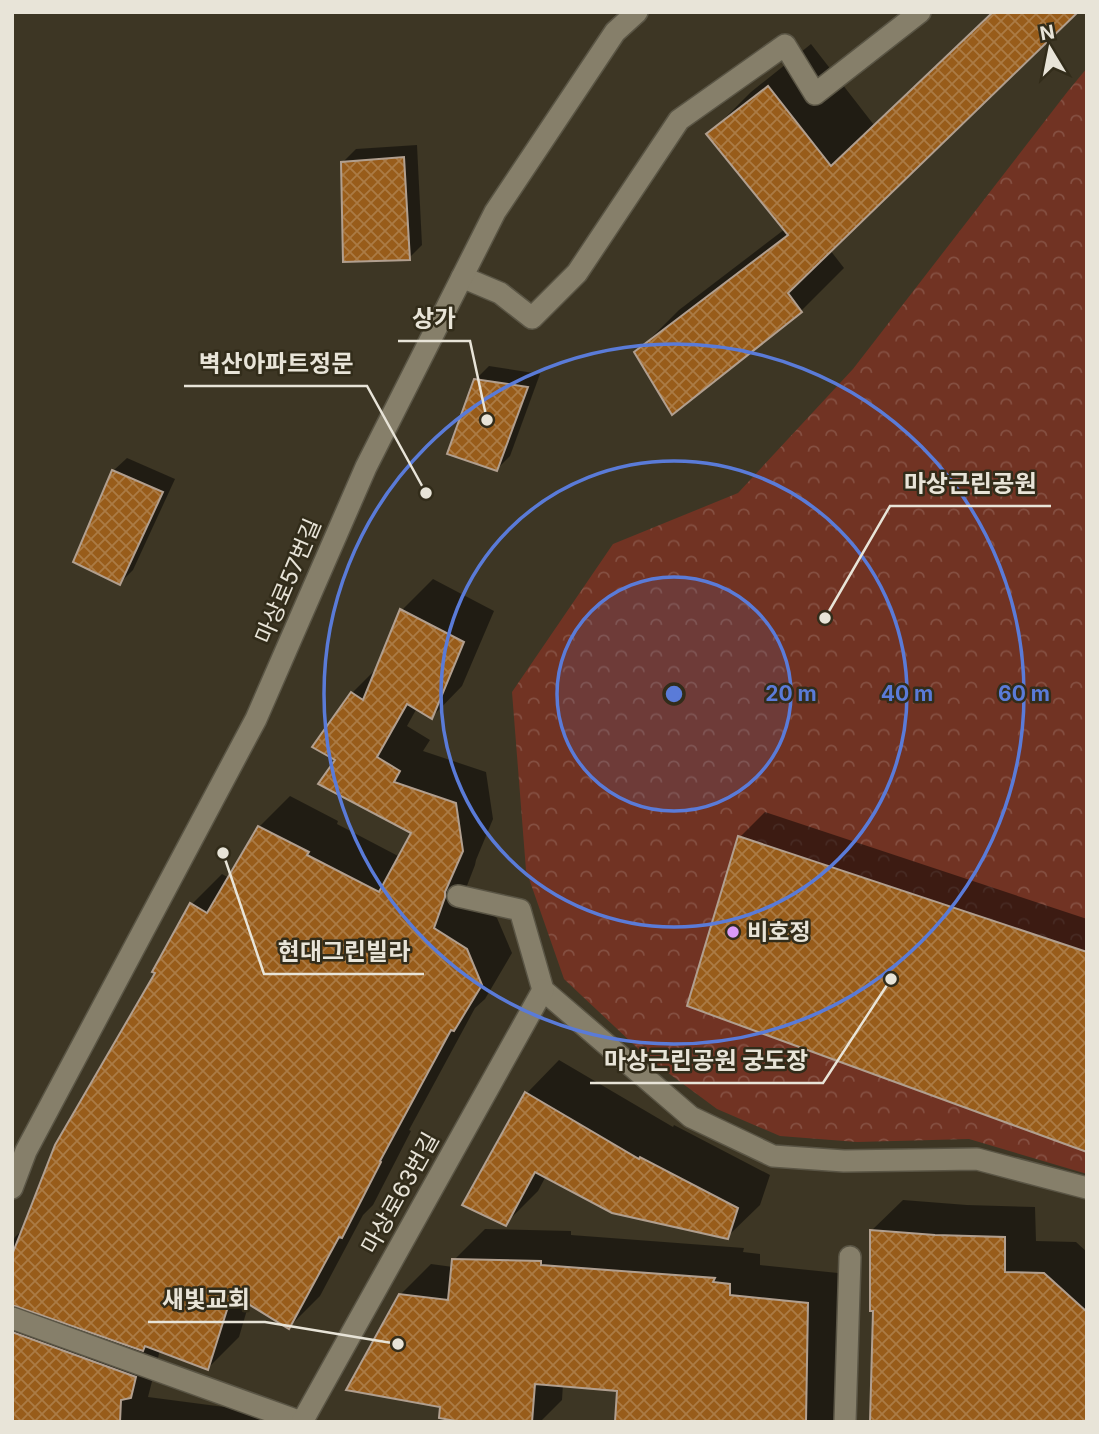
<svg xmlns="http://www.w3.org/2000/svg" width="1099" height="1434" viewBox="0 0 1099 1434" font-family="Inter,'Noto Sans KR',sans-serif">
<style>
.park{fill:url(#park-crowns)}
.shadow{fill:#0007}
.building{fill:url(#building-cross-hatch);stroke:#b19f8f;stroke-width:2}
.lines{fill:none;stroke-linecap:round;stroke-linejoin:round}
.minor-casing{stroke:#5a5545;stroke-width:24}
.minor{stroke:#867f6a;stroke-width:21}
.ring{fill:none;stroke:#5a7bd8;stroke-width:3.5}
.poi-dot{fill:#da9af6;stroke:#322c1a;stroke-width:2.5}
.labels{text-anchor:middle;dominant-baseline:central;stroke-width:5;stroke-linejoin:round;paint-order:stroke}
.street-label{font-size:23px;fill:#e8e4d8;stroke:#322c1a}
.poi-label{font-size:23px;font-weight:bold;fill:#e8e4d8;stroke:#322c1a;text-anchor:start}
.centre{fill:#5a7bd8;stroke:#322c1a;stroke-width:3.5}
.ring-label{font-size:21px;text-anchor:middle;font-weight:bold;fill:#5a7bd8;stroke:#322c1a;stroke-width:5;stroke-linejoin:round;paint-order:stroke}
.leader{fill:none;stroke:#e8e4d8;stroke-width:2.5}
.callout-dot{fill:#e8e4d8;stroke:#322c1a;stroke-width:2.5}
.callout-label{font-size:24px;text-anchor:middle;font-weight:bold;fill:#e8e4d8;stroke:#322c1a;stroke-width:5;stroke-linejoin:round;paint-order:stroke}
</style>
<defs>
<pattern id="park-crowns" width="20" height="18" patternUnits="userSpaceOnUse" patternTransform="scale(1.75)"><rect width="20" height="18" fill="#713323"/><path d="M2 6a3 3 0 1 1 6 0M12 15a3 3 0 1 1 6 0" fill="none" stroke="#855042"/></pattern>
<pattern id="building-cross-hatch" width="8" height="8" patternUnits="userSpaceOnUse" patternTransform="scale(1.75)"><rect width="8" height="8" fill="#985c1a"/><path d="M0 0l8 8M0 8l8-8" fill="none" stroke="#ab7b45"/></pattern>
</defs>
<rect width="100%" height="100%" fill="#3d3624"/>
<!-- park -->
<polygon class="park" points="1087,68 1087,1174 969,1139 857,1142 780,1136 717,1109 648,1058 564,979 526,870 512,692 613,544 738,493 853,369 1068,91"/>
<!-- shadow -->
<g class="shadow">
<polygon points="993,12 830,250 844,268 801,311 672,413 636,353 679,310 785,229 709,134 751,92 811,44 874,125"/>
<polygon points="417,145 422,245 409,258 343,162 356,149"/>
<polygon points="489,366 540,374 510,456 497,469 475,380"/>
<polygon points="127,458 175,479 133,570 120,583 113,471"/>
<polygon points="433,579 494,611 462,686 432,717 417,708 407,726 430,740 423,751 486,772 493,819 476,860 475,865 463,896 497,918 512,953 485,999 475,1008 409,1130 411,1131 373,1205 363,1215 320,1296 289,1327 249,1303 239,1337 208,1368 160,1350 148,1397 232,1408 248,1392 294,1408 290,1422 86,1422 85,1358 107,1336 90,1330 63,1406 12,1422 12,1243 15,1237 26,1226 192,904 222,874 229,878 259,827 290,796 338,821 337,824 400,857 414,832 337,759 352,693 379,666 402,610"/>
<polygon points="765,812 1087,919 1087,1151 740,837"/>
<polygon points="559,1060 673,1127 674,1125 770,1175 760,1205 727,1237 546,1176 538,1191 505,1224 464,1204 527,1093"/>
<polygon points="903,1200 967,1205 1035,1207 1036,1241 1076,1242 1087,1252 1087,1422 875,1310 871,1231"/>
<polygon points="485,1229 571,1231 571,1235 744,1248 743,1252 760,1254 760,1265 838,1273 836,1422 617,1422 619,1389 563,1384 562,1400 540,1422 473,1422 442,1405 400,1295 431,1264 453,1267 454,1260"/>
</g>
<!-- building -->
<g class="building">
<polygon points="993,12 1078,12 788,293 802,312 672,415 634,352 788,235 706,134 768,86 831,166"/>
<polygon points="404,157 410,260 343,262 341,162"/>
<polygon points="474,379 528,387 497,471 447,454"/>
<polygon points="112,470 163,492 120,585 73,562"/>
<polygon points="400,609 464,642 432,719 407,704 377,757 400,771 394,782 456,803 463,851 445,892 445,897 434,928 467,949 482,985 454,1031 451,1030 380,1161 381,1162 342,1238 339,1237 289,1329 232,1294 208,1370 145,1346 143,1351 12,1305 12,1255 55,1145 155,973 152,972 190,903 207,913 258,826 309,852 307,855 379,892 411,833 318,784 335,760 312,747 351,692 363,700"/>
<polygon points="738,836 1087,952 1087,1152 687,1006"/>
<polygon points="525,1092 639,1159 640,1157 738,1208 728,1239 612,1213 535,1172 506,1226 462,1205"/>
<polygon points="870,1230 935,1235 1005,1237 1005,1272 1044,1273 1087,1312 1087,1422 870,1422 873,1311 870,1311"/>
<polygon points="452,1259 541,1261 541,1265 715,1278 713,1282 730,1284 730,1295 808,1303 806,1422 615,1422 617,1391 535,1384 532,1422 461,1422 439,1418 440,1407 346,1390 399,1294 448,1300"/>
<polygon points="12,1332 136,1377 131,1398 121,1400 120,1422 12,1422"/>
</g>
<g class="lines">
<defs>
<g id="minor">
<polyline points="462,277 500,293 532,318 577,273 679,120 785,45 815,94 920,12"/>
<polyline points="458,896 520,910 543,990 691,1117 773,1156 844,1161 977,1159 1087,1188"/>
<polyline points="12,1188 26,1151 256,719 366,467 495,212 615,32 637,12"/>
<polyline points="12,1318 301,1422"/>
<polyline points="302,1422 543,990"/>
<polyline points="845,1422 850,1257"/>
</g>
</defs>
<!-- minor casing -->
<use href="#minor" class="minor-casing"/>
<!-- minor -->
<use href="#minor" class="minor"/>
</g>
<!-- distance rings -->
<circle cx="674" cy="694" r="117" fill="#5a7bd8" fill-opacity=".12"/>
<g class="ring">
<circle cx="674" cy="694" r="117"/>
<circle cx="674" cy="694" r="233"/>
<circle cx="674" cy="694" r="350"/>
</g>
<!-- markers -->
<circle class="poi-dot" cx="733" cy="932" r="7"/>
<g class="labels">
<!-- street labels -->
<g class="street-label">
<text transform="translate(288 581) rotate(-67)">마상로57번길</text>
<text transform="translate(400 1193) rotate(-61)">마상로63번길</text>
</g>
<!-- poi labels -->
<g class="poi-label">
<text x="747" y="932">비호정</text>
</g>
</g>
<circle cx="674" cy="694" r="10" class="centre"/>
<g class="ring-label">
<text x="791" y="701">20 m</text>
<text x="907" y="701">40 m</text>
<text x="1024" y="701">60 m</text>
</g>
<!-- callouts -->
<path class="leader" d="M487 420L470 341H398M426 493L367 386H184M825 618L890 506H1051M223 853L264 974H424M891 979L823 1083H590M398 1344L265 1322H148"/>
<g class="callout-dot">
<circle cx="487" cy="420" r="7"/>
<circle cx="426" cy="493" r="7"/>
<circle cx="825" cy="618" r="7"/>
<circle cx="223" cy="853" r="7"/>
<circle cx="891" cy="979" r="7"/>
<circle cx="398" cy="1344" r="7"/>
</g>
<g class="callout-label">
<text x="434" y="327">상가</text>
<text x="276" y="372">벽산아파트정문</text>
<text x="970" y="492">마상근린공원</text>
<text x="344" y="960">현대그린빌라</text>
<text x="706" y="1069">마상근린공원 궁도장</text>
<text x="206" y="1308">새빛교회</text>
</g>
<!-- border -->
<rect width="1099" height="1434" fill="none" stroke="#e8e4d8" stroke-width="28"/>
<!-- north arrow -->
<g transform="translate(1050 49) rotate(350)" stroke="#322c1a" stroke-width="5" paint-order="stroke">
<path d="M0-5L12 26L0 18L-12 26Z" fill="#e8e4d8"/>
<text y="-10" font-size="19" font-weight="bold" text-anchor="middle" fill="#e8e4d8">N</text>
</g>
</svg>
